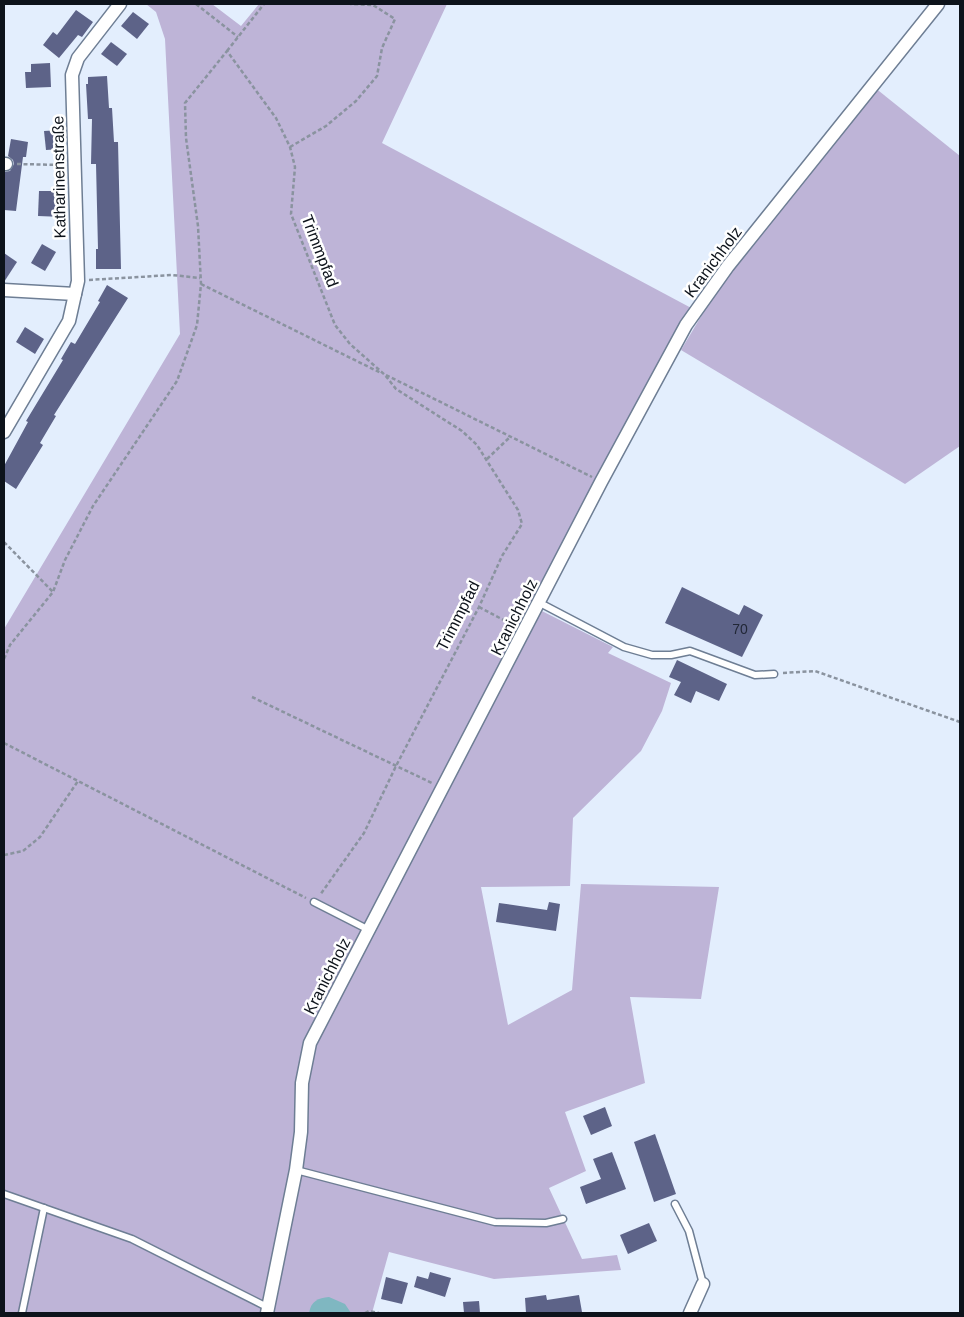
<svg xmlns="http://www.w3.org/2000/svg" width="964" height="1317" viewBox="0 0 964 1317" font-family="Helvetica,sans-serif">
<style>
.green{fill:#beb4d7}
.water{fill:#7fb7c1}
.building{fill:#5d6388}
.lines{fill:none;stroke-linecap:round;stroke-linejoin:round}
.service-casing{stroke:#6e7e94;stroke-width:9}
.minor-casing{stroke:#6e7e94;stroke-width:15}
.path{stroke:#8a939f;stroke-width:2.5;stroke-dasharray:4 2.5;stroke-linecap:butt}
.service{stroke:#fff;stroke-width:6}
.minor{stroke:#fff;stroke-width:12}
.labels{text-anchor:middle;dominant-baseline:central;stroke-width:5;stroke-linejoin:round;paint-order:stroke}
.number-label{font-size:14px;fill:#212736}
.street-label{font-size:16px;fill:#0d131b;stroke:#fff}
</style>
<rect width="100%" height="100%" fill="#e3eefd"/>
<!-- green -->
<g class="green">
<polygon points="146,4 212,4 241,26 259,4 447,4 382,143 695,310 534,607 613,647 608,653 671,683 662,711 641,751 573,818 570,886 481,887 508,1025 572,990 581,884 719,887 701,999 630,997 645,1083 565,1112 586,1171 549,1188 582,1259 617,1255 621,1270 494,1279 389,1252 372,1313 23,1313 46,1208 4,1193 4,629 180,334 165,39 156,12"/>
<polygon points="874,87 960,156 960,446 905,484 681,350 730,268"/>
<polygon points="4,1196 43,1210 20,1313 4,1313"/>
</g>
<!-- water -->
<path class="water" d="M329,1297L345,1304L351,1313H309C311,1301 318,1298 329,1297Z"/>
<!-- building -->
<g class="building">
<polygon points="76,10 93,22 82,37 78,35 59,58 43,45 53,32 57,35"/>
<polygon points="133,12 149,24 137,39 121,26"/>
<polygon points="111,42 127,54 117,66 101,54"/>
<polygon points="50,63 51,87 26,88 25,72 31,72 31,64"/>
<polygon points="107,76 109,108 112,108 114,142 118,142 121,269 96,269 96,249 98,249 96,164 91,164 92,119 88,119 86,84 88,84 88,77"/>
<polygon points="61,130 62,149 46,150 44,131"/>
<polygon points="11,139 28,142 26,157 23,157 16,211 4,210 4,172 10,171 14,164 13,160 8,156"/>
<polygon points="39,191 64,191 63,217 38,216"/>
<polygon points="42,244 56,252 45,271 31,263"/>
<polygon points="4,253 17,262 4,282"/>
<polygon points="107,285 128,298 54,415 56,416 40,443 43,445 16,489 4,481 4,466 28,422 26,421 63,360 61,359 71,342 75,344 100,302 98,301"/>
<polygon points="25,327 44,339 35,354 16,342"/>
<polygon points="682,587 739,615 744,605 763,615 742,657 665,623"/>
<polygon points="677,660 727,684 719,701 696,691 691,703 674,695 681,682 669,677"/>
<polygon points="549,902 560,904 556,931 496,922 499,903 547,910"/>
<polygon points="605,1107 612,1126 591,1135 583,1116"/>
<polygon points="655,1134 676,1194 654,1202 634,1142"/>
<polygon points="612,1152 626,1189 586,1204 580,1187 601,1179 593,1159"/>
<polygon points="649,1223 657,1241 628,1254 620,1235"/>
<polygon points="430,1272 451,1278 445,1297 414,1287 417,1276 428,1279"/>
<polygon points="386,1277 408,1283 402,1304 381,1299"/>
<polygon points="546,1295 547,1300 579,1295 582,1312 526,1313 525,1298"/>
<polygon points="479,1301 480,1313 464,1313 463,1302"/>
</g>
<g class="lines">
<defs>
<g id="service">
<polyline points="540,603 624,647 652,655 671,655 690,651 755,675 774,674"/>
<polyline points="314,902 369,930"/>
<polyline points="296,1170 495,1222 546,1223 563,1219"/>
<polyline points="4,1194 132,1239 267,1307"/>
<polyline points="675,1204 689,1231 703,1284"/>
<polyline points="22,1313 44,1208"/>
</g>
<g id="minor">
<polyline points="4,164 6,164"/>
<polyline points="4,290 75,294 78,281 72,75 78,58 120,4"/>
<polyline points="4,432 69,321 75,294"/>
<polyline points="267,1313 296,1170 301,1132 302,1083 310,1043 601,482 686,325 728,266 938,4"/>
<polyline points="690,1313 703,1284"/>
</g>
</defs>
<!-- service casing -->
<use href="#service" class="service-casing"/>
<!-- minor casing -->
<use href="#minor" class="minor-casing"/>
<!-- path -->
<g class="path">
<polyline points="196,4 238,37"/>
<polyline points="227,51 264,4"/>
<polyline points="290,147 326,126 356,101 377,76 382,48 395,19 373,5 350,4"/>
<polyline points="17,164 64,165"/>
<polyline points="89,280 172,275 200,278"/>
<polyline points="201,284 381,373"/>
<polyline points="386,375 592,477"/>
<polyline points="487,459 510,437"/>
<polyline points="4,542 53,592"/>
<polyline points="479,607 513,625"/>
<polyline points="4,659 10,645 53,592 65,560 93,506 177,381 197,325 201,284 198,226 186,138 185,103 227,51 276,118 290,147 295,167 291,214 335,325 350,344 385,375 396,389 462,431 477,445 518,510 522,524 502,556 479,607 396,766 364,833 320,895"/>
<polyline points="783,673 815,671 960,722"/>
<polyline points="252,697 432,783"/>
<polyline points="4,743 306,898"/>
<polyline points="4,855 23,851 40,837 78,781"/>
<polyline points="365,1313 369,1311 379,1313"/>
</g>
<!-- service -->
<use href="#service" class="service"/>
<!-- minor -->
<use href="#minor" class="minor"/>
</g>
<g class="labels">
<!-- number labels -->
<g class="number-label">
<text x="740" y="629">70</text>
</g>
<!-- street labels -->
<g class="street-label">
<text transform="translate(59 177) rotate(-91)">Katharinenstraße</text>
<text transform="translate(320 251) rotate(69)">Trimmpfad</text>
<text transform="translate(713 262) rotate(-53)">Kranichholz</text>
<text transform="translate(458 616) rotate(-63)">Trimmpfad</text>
<text transform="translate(514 617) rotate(-63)">Kranichholz</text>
<text transform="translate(327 976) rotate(-63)">Kranichholz</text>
</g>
</g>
<!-- border -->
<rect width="964" height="1317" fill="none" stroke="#0d131b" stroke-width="10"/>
</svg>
